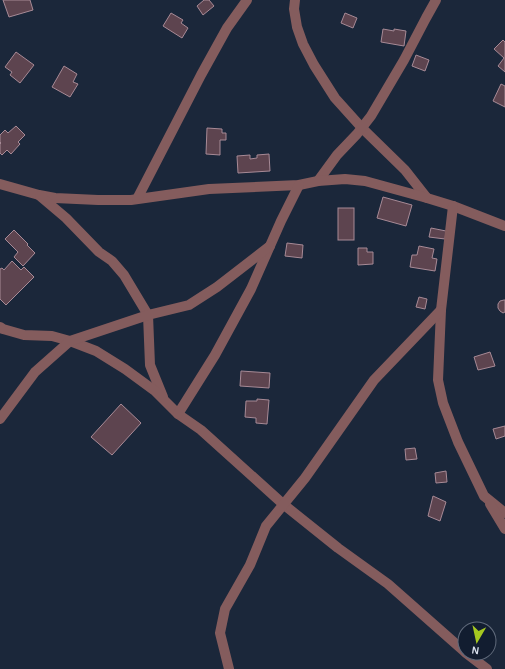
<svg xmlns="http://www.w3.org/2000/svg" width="505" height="669" viewBox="0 0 505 669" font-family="'Alegreya Sans',sans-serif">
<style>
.building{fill:#5d444f;stroke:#a78a96}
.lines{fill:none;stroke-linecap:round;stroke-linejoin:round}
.minor{stroke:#845c5d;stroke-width:10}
</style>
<rect width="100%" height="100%" fill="#1b273a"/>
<!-- building -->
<g class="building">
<polygon points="3,0 30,0 33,10 9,17"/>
<polygon points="204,0 209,0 214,6 203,15 197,6"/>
<polygon points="171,13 183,20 181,23 188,28 182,38 163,26"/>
<polygon points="345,13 357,18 353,28 341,23"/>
<polygon points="383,29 394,31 394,29 406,31 404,46 381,42"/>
<polygon points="503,40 505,42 505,72 498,66 504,58 494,49"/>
<polygon points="16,52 34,65 20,83 10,75 12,72 5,67"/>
<polygon points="416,55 429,60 425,71 412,66"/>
<polygon points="64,66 77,74 73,82 78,84 70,97 52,87"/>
<polygon points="501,84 505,86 505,107 493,101"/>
<polygon points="16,126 25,135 18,142 20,144 11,154 7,150 2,155 0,153 0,144 1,143 0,142 0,135 5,130 8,133"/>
<polygon points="207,128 222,129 222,133 226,133 226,140 220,140 220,155 206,154"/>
<polygon points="269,154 270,171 238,173 237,156 250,155 250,159 257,158 257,155"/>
<polygon points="383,197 412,205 406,226 377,218"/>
<rect x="338" y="208" width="16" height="32"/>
<polygon points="431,228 446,231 445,239 429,237"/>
<polygon points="14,230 28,244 27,245 35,253 23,266 14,257 18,252 5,239"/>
<polygon points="287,243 303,245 302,258 285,256"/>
<polygon points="419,246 434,249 432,258 437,259 435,271 410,267 412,255 417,255"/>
<polygon points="358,248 367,248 367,252 373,252 373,264 358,265"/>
<polygon points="12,261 21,270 24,267 34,277 6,305 0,299 0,269 2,268 4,270"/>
<polygon points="419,297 427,299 425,309 416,307"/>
<polygon points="504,300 505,300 505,312 503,313 500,311 498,308 498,304 500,301"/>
<polygon points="490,352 495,366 478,370 474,357"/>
<polygon points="241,371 270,373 269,388 240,386"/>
<polygon points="257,399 269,400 267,424 256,423 256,418 245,417 246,401 257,401"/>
<polygon points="121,404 141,423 112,455 91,437"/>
<polygon points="505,426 505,436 496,439 493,429"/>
<polygon points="415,448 417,459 406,460 405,449"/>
<polygon points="446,471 447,482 436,483 435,473"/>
<polygon points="433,496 446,502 440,521 428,516"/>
</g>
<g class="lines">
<!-- minor -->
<g class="minor">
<polyline points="295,0 294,9 297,27 303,44 314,65 335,98 362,128 405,170 427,198"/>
<polyline points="318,181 337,155 357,134 371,116 404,60 426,18 436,0"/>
<polyline points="0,184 39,195 55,198 98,200 131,200 209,189 299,185 318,181 345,179 365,181 427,198 453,206 505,226"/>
<polyline points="40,196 66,218 99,252 112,261 124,275 148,315 150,365 163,397"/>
<polyline points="137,199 201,75 227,28 247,0"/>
<polyline points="453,206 441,310 438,380 443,403 458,442 484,496 505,513"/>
<polyline points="0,327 3,329 24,335 52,336 70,341 96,351 125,369 155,391 178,414 201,430 283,504 338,548 388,584 465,652"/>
<polyline points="178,414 215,355 251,289 281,221 299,185"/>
<polyline points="0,419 35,372 70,341 148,315 189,305 217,287 270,246"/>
<polyline points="490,504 505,529"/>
<polyline points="466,653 487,669"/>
<polyline points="229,669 220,633 225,609 250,565 266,526 305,478 374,380 441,310"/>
</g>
</g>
<!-- north arrow -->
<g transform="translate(477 641) rotate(189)"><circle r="19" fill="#121d30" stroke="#606a7b"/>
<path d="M0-3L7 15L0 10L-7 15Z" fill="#a6c820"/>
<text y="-6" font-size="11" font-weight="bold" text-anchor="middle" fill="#d6deeb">N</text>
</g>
</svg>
